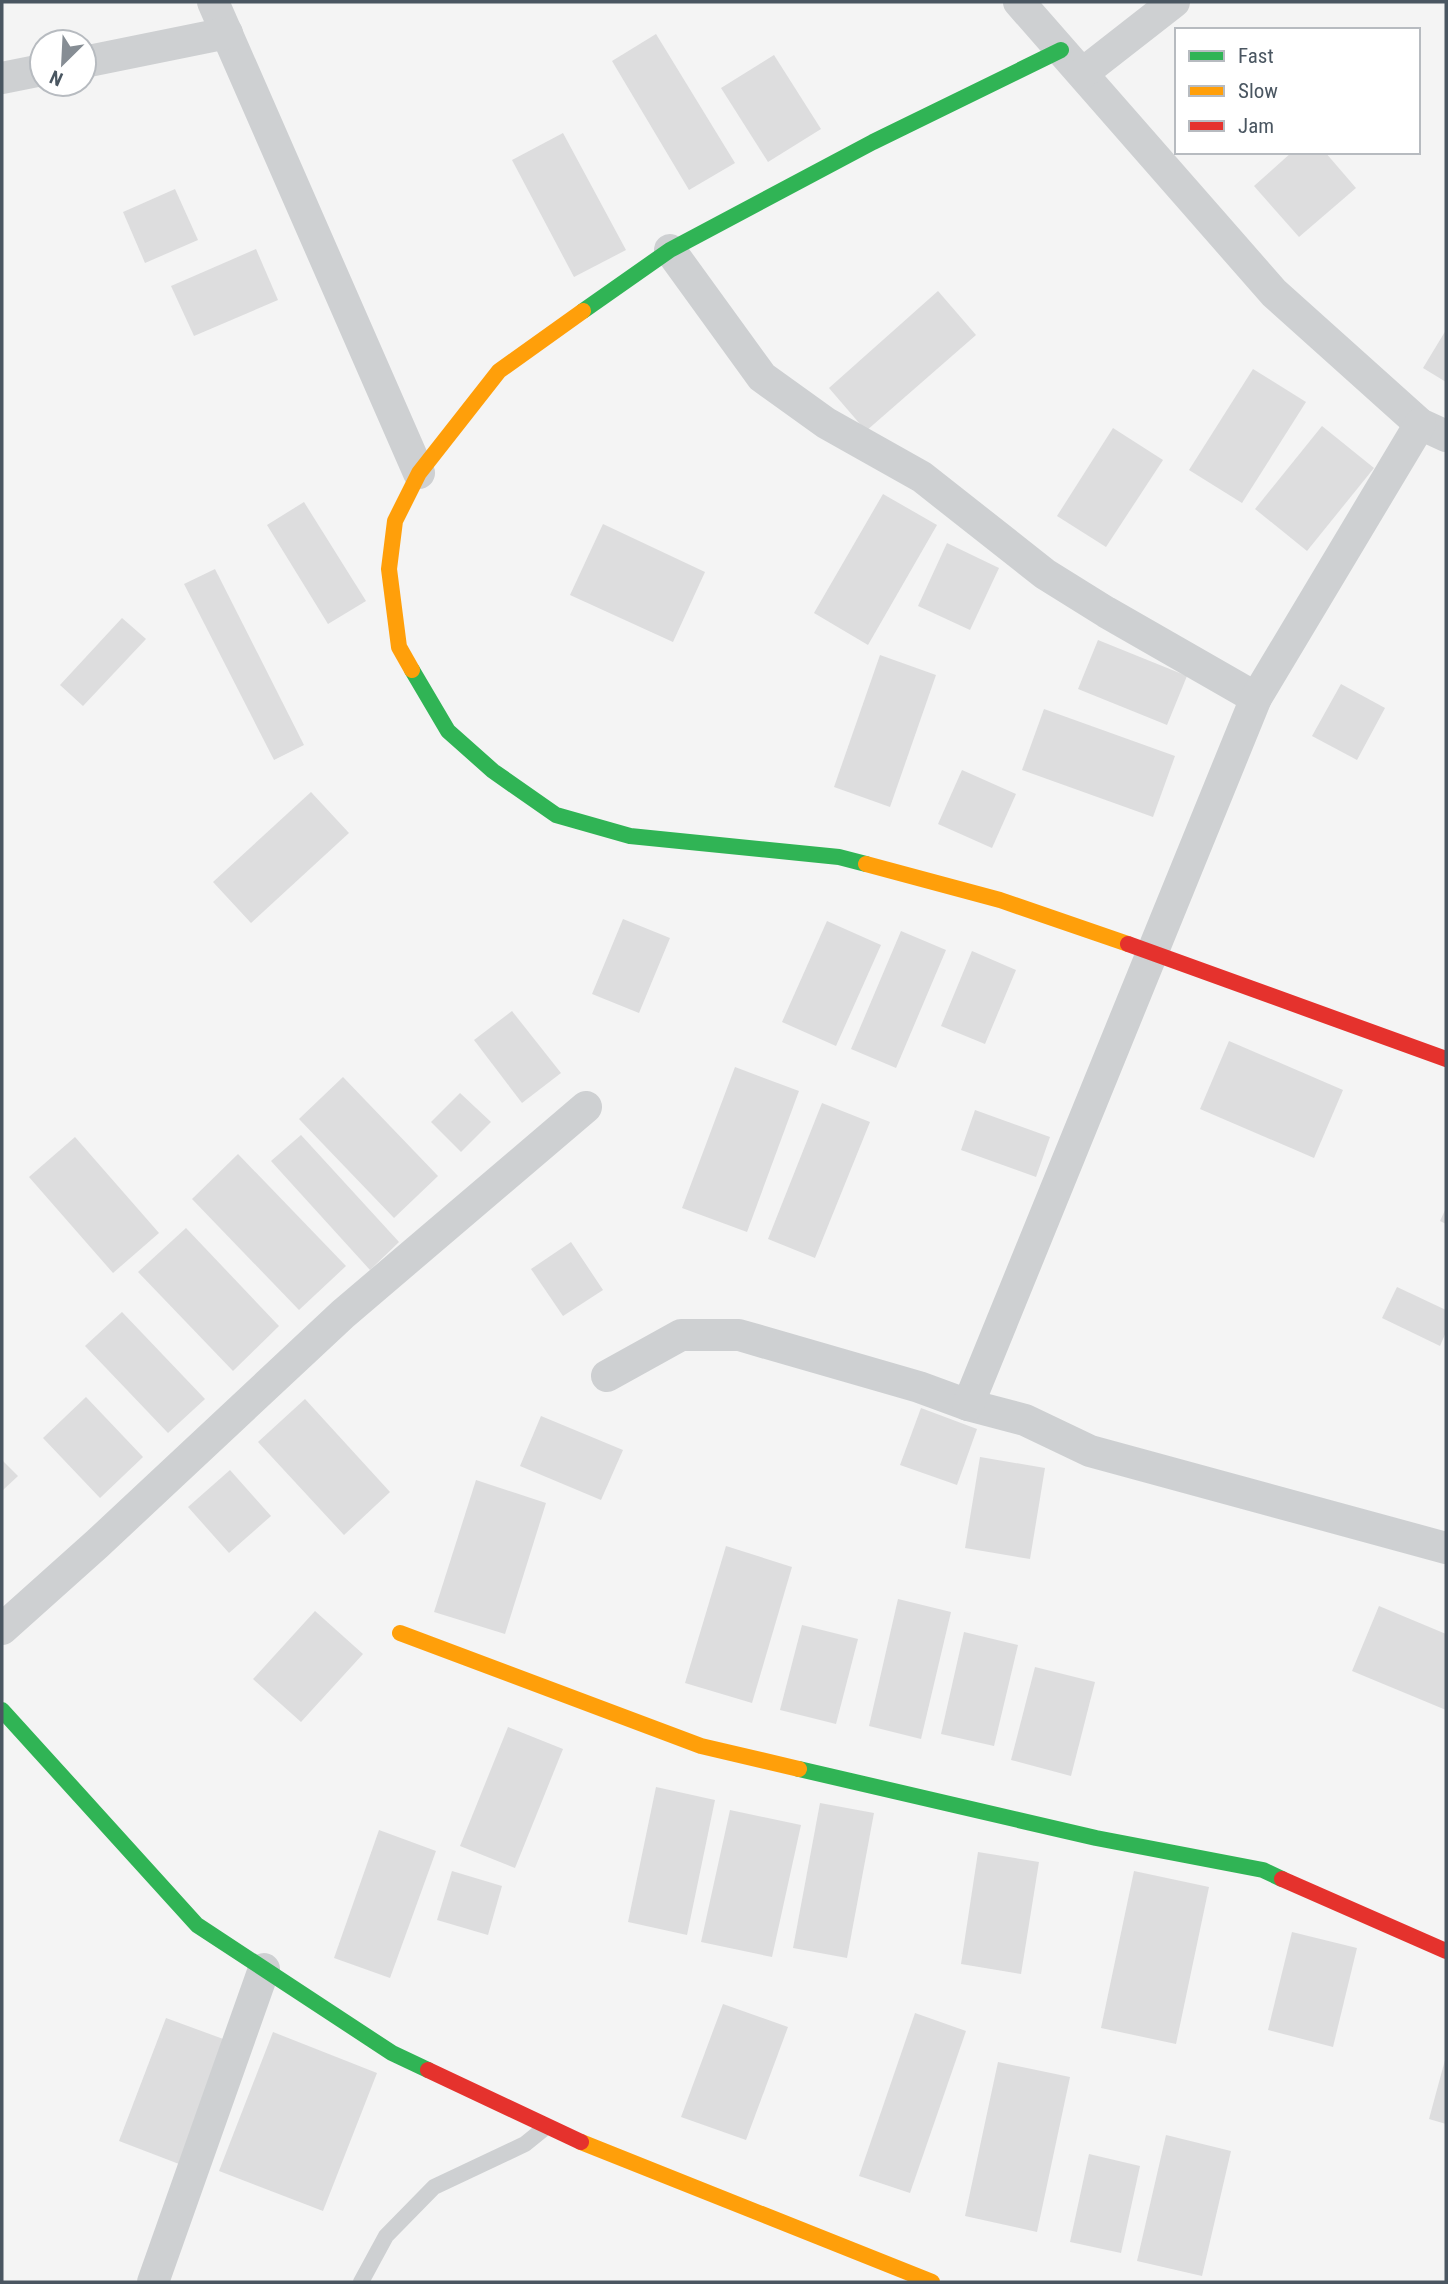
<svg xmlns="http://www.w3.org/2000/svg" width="1448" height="2284" viewBox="0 0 1448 2284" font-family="'Roboto Condensed',sans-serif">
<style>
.building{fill:#ddddde}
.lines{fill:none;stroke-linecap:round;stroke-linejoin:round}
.lane{stroke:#ced0d2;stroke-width:16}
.street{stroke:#ced0d2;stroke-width:32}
.fast{stroke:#30b455;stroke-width:16}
.slow{stroke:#ff9f0a;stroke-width:16}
.jam{stroke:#e5322d;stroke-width:16}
</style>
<rect width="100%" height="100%" fill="#f4f4f4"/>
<!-- building -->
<g class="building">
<polygon points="656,34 735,163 689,190 612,61"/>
<polygon points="774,55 821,129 768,162 721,88"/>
<polygon points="563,133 626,250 574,277 512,160"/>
<polygon points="1292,152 1325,152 1356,188 1299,237 1254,186"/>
<polygon points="175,189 198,240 145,263 123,212"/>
<polygon points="256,249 278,300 194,336 171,286"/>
<polygon points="938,291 976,335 866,431 829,388"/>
<polygon points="1446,330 1446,382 1423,368"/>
<polygon points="1253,369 1306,402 1242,503 1189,470"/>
<polygon points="1322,426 1374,468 1307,551 1255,509"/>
<polygon points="1113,428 1163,460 1106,547 1057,516"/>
<polygon points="883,494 937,525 868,645 814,613"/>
<polygon points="304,502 366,601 328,624 267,525"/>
<polygon points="603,524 705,572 673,642 570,595"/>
<polygon points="947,543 999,568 970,630 918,606"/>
<polygon points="215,569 304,745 274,760 184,584"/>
<polygon points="122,618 146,639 83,706 60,685"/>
<polygon points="1098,640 1187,676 1167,725 1078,689"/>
<polygon points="880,655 936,675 890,807 834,787"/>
<polygon points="1341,684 1385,708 1357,760 1312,736"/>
<polygon points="1044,709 1175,756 1153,817 1022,770"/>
<polygon points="962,770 1016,794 992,848 938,824"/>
<polygon points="311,792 349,833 251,923 213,882"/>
<polygon points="623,919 670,938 639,1013 592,994"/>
<polygon points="827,921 881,945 836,1046 782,1022"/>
<polygon points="901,931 946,950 896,1068 851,1049"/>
<polygon points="972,951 1016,970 985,1044 941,1026"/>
<polygon points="512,1011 561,1073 522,1103 474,1040"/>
<polygon points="1229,1041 1343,1090 1314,1158 1200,1109"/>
<polygon points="735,1067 799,1091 747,1232 682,1208"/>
<polygon points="343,1077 438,1176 394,1218 299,1119"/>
<polygon points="460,1093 491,1122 461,1152 431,1122"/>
<polygon points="822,1103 870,1122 815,1258 768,1239"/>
<polygon points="975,1110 1050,1137 1036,1177 961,1150"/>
<polygon points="301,1135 399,1242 370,1270 271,1161"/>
<polygon points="75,1137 159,1233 113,1273 29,1177"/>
<polygon points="238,1154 346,1266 299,1310 192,1199"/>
<polygon points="1446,1208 1446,1224 1440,1221"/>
<polygon points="186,1228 279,1326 233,1371 138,1272"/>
<polygon points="571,1242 603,1290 563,1316 531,1269"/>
<polygon points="1397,1287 1446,1310 1446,1332 1440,1346 1382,1318"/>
<polygon points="122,1312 205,1399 168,1433 85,1346"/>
<polygon points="86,1397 143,1457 100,1498 43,1438"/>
<polygon points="305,1399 390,1492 344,1535 258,1442"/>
<polygon points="921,1408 977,1429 957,1485 900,1465"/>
<polygon points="541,1416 623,1450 601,1500 520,1466"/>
<polygon points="980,1457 1045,1468 1030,1559 965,1548"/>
<polygon points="2,1460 18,1476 2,1491"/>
<polygon points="230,1470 271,1516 229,1553 188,1507"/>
<polygon points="476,1480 546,1503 505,1634 434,1612"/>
<polygon points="726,1546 792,1567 752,1703 685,1683"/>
<polygon points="898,1599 951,1612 921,1739 869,1726"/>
<polygon points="1379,1606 1446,1634 1446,1710 1352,1671"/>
<polygon points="315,1611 363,1654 301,1722 253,1679"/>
<polygon points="802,1625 858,1639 836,1724 780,1710"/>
<polygon points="964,1632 1018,1645 994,1746 941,1734"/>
<polygon points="1035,1667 1095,1682 1071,1776 1011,1760"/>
<polygon points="508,1727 563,1749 515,1868 460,1846"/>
<polygon points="656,1787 715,1800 687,1935 628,1922"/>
<polygon points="820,1803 874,1813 847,1958 793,1948"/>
<polygon points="730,1810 801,1825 772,1957 701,1942"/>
<polygon points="379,1830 436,1851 390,1978 334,1958"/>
<polygon points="978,1852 1039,1862 1021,1974 961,1964"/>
<polygon points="452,1871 502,1886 488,1935 437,1920"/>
<polygon points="1134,1871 1209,1887 1176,2044 1101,2028"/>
<polygon points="1292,1932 1357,1948 1333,2047 1268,2030"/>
<polygon points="723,2004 788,2027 746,2140 681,2117"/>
<polygon points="915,2013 966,2031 910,2193 859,2176"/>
<polygon points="166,2018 226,2040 179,2164 119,2141"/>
<polygon points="273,2032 377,2073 323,2211 219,2171"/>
<polygon points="1445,2060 1446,2060 1446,2124 1429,2119"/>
<polygon points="998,2062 1070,2077 1037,2232 965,2216"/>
<polygon points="1166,2135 1231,2151 1202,2276 1137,2261"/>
<polygon points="1089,2154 1140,2166 1121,2253 1070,2242"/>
</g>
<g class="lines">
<!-- lane -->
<polyline class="lane" points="361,2282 386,2236 434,2187 525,2144 546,2127"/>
<!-- street -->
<g class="street">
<polyline points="213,2 419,473"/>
<polyline points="1019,2 1274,293 1420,424 1446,436"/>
<polyline points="84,62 227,33"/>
<polyline points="1083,73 1174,2"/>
<polyline points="2,78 42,70"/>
<polyline points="670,250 762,377 826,423 922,477 1045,574 1106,612 1256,698"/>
<polyline points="607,1376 681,1335 739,1335 919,1387 968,1405 1025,1420 1090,1451 1446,1548"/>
<polyline points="968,1405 1256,698 1420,424"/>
<polyline points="2,1629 97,1544 343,1314 586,1107"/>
<polyline points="153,2282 264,1969"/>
</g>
<!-- fast -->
<g class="fast">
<polyline points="583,311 670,250 873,142 1061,50"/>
<polyline points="412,670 448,731 493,771 556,815 630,836 839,857 866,864"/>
<polyline points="2,1710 197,1925 392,2053 428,2070"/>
<polyline points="799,1769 1096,1838 1263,1870 1282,1879"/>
</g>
<!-- slow -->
<g class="slow">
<polyline points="412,670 399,647 389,569 395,521 419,473 499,371 583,311"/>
<polyline points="866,864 1000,900 1128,944"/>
<polyline points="400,1633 701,1746 799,1769"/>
<polyline points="581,2142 932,2282"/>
</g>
<!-- jam -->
<g class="jam">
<polyline points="1128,944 1446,1059"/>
<polyline points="1282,1879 1446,1951"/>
<polyline points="428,2070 581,2142"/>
</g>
</g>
<!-- border -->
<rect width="1448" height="2284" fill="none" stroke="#4a5661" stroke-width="7"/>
<!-- legend -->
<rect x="1175" y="28" width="245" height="126" fill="#ffffff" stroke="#b7bbc0" stroke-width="2"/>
<rect x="1189" y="51" width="35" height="10" fill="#30b455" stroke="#b7bbc0" stroke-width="2"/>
<text x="1238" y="63" font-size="21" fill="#4a5661">Fast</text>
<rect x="1189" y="86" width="35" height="10" fill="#ff9f0a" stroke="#b7bbc0" stroke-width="2"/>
<text x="1238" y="98" font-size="21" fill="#4a5661">Slow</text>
<rect x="1189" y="121" width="35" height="10" fill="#e5322d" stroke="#b7bbc0" stroke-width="2"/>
<text x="1238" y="133" font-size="21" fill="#4a5661">Jam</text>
<!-- north arrow -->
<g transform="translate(63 63) rotate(204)"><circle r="33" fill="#ffffff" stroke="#b7bbc0" stroke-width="2"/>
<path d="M0-5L12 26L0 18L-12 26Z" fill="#868d94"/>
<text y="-10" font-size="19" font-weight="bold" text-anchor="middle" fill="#4a5661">N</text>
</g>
</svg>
